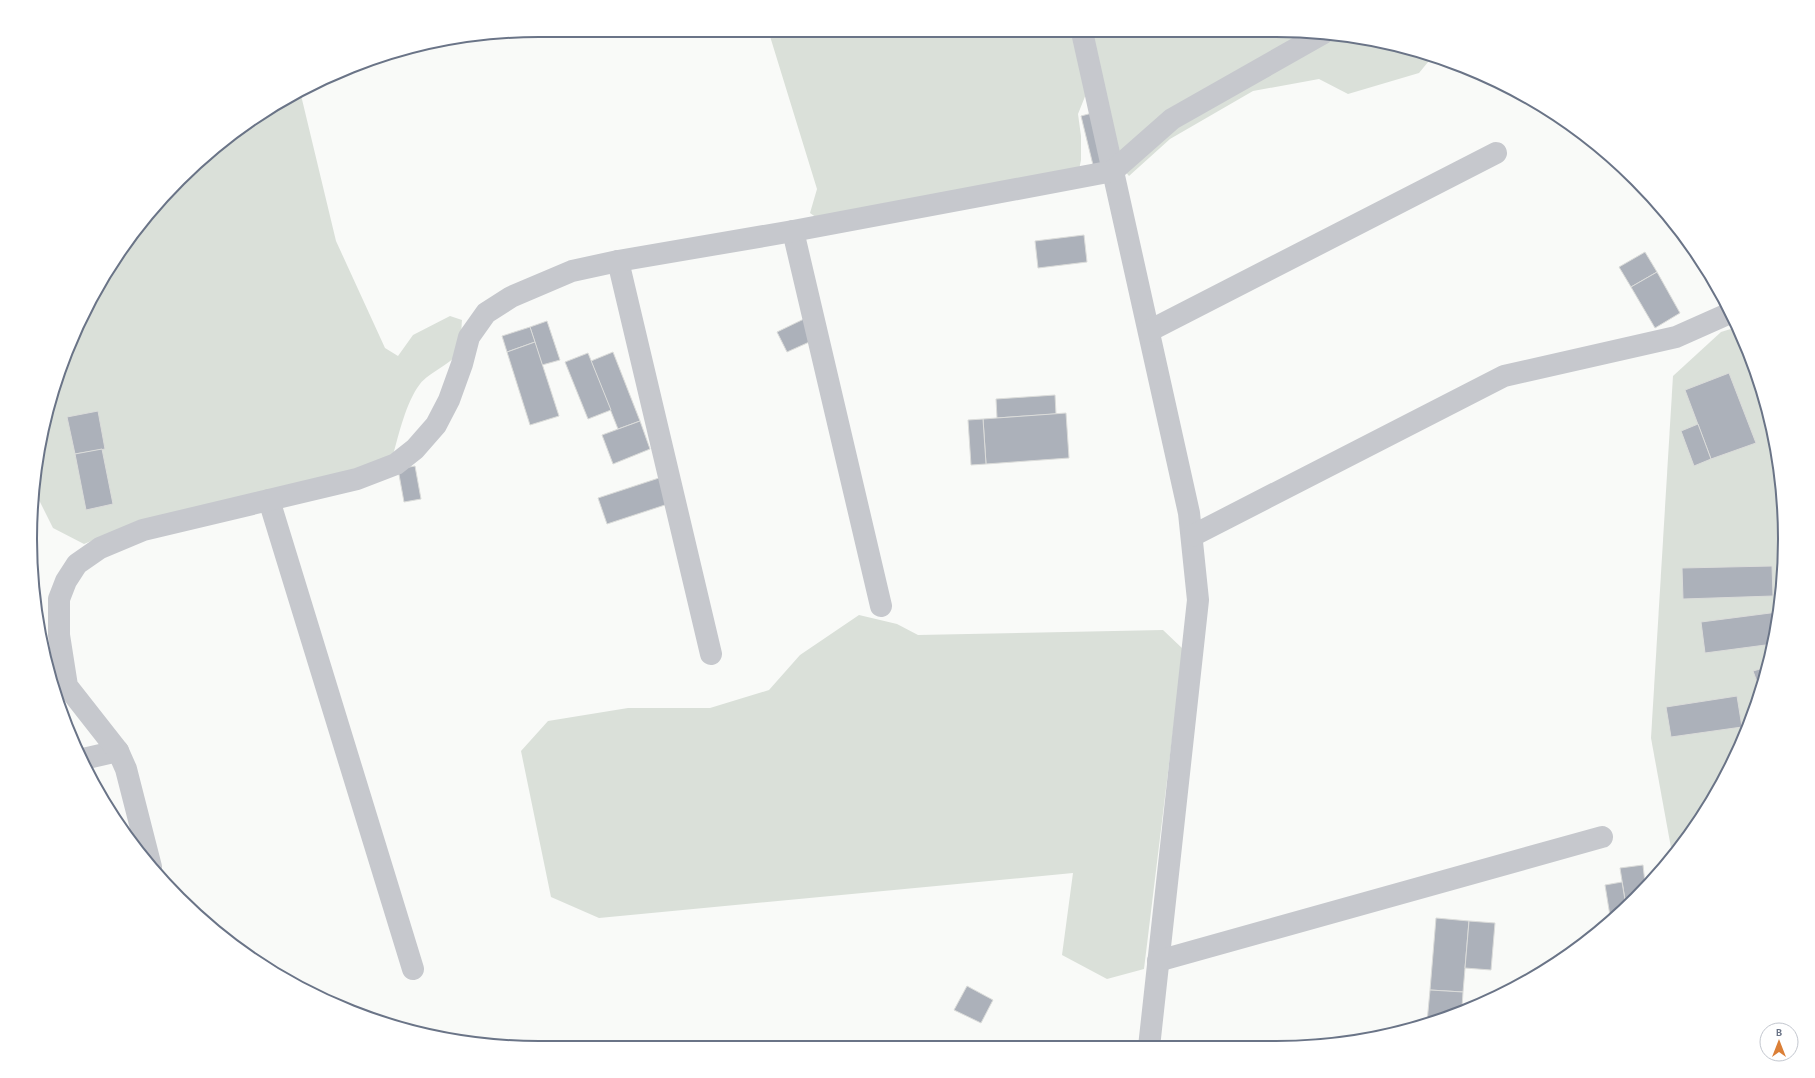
<svg xmlns="http://www.w3.org/2000/svg" width="1815" height="1078" viewBox="0 0 1815 1078" font-family="'Alegreya Sans',sans-serif">
<style>
.green{fill:#dae0d9}
.building{fill:#acb1ba;stroke:#dbdcda}
.lines{fill:none;stroke-linecap:round;stroke-linejoin:round}
.minor{stroke:#c6c8cd;stroke-width:22}
.rim{fill:none;stroke:#6a7487;stroke-width:2}
</style>
<rect width="100%" height="100%" fill="#f9faf8"/>
<!-- green -->
<g class="green">
<polygon points="1310,31 1433,56 1419,73 1348,94 1319,79 1253,91 1170,139 1129,176 1116,160 1087,32"/>
<polygon points="1071,32 1088,89 1078,114 1081,136 1081,160 1078,175 824,223 810,213 817,189 769,33"/>
<path d="M300,91L336,241L385,348L398,356L413,335L450,316L462,320C461,329 462,342 459,351C454,363 429,372 420,384C406,402 399,434 393,455L362,474L139,521L84,544L53,528L33,488L34,472L57,376L116,256L179,179L229,135Z"/>
<polygon points="1737,327 1746,344 1775,440 1785,539 1775,639 1746,734 1699,822 1672,853 1651,738 1673,376 1721,332"/>
<polygon points="859,615 897,624 918,635 1163,630 1183,649 1144,969 1107,979 1062,955 1073,873 599,918 551,897 521,751 548,721 628,708 710,708 769,690 800,655"/>
</g>
<!-- building -->
<g class="building">
<polygon points="1096,112 1107,162 1093,165 1081,116"/>
<polygon points="1084,235 1087,262 1038,268 1035,241"/>
<polygon points="1645,252 1657,272 1631,287 1619,267"/>
<polygon points="1657,272 1680,313 1655,328 1631,287"/>
<polygon points="806,318 816,339 787,352 777,332"/>
<polygon points="547,321 560,360 542,365 530,327"/>
<polygon points="530,327 535,342 507,352 502,336"/>
<polygon points="535,342 559,416 530,425 507,352"/>
<polygon points="613,352 640,421 618,429 591,361"/>
<polygon points="588,353 611,410 588,419 565,362"/>
<polygon points="1729,373 1756,443 1711,459 1685,390"/>
<polygon points="1055,395 1056,414 997,418 996,399"/>
<polygon points="98,411 105,449 75,454 67,417"/>
<polygon points="1066,413 1069,458 986,464 983,419"/>
<polygon points="983,419 986,464 971,465 968,420"/>
<polygon points="640,421 650,449 613,464 602,435"/>
<polygon points="1698,424 1711,459 1694,466 1681,431"/>
<polygon points="102,449 113,504 86,510 75,454"/>
<polygon points="415,466 421,499 404,502 398,469"/>
<polygon points="662,477 671,503 607,524 598,498"/>
<polygon points="1772,566 1773,596 1683,599 1682,568"/>
<polygon points="1778,612 1773,644 1705,653 1701,622"/>
<polygon points="1767,667 1760,690 1753,671"/>
<polygon points="1737,696 1742,727 1671,737 1666,707"/>
<polygon points="1643,865 1645,883 1626,906 1620,868"/>
<polygon points="1622,882 1626,906 1611,922 1605,885"/>
<polygon points="1436,918 1469,921 1463,992 1430,990"/>
<polygon points="1469,921 1495,923 1491,970 1465,968"/>
<polygon points="967,986 993,1000 981,1023 954,1010"/>
<polygon points="1430,990 1463,992 1462,1008 1427,1022"/>
</g>
<g class="lines">
<!-- minor -->
<g class="minor">
<polyline points="1082,32 1189,513 1198,600 1149,1047"/>
<polyline points="793,231 881,606"/>
<polyline points="618,261 711,654"/>
<polyline points="1149,331 1496,153"/>
<polyline points="269,500 413,969"/>
<polyline points="1192,536 1504,376 1676,337 1730,313"/>
<polyline points="83,759 118,751"/>
<polyline points="151,867 126,769 118,751 67,686 59,635 59,599 66,581 77,564 100,548 143,530 357,479 396,464 415,449 436,425 449,400 462,364 469,337 486,313 511,297 572,271 618,261 793,231 1113,171 1172,119 1322,34"/>
<polyline points="1158,961 1602,837"/>
</g>
</g>
<!-- crop -->
<path d="M0 0H1815V1078H0ZM539 37H1276A502 502 0 0 1 1778 539V539A502 502 0 0 1 1276 1041H539A502 502 0 0 1 37 539V539A502 502 0 0 1 539 37Z" fill="#fff" fill-rule="evenodd"/>
<path class="rim" d="M539 37H1276A502 502 0 0 1 1778 539V539A502 502 0 0 1 1276 1041H539A502 502 0 0 1 37 539V539A502 502 0 0 1 539 37Z"/>
<!-- north arrow -->
<g transform="translate(1779 1042)"><circle r="19" fill="#ffffff" stroke="#c3c7cf"/>
<path d="M0-3L7 15L0 10L-7 15Z" fill="#db7f37"/>
<text y="-6" font-size="11" font-weight="bold" text-anchor="middle" fill="#6a7487">B</text>
</g>
</svg>
